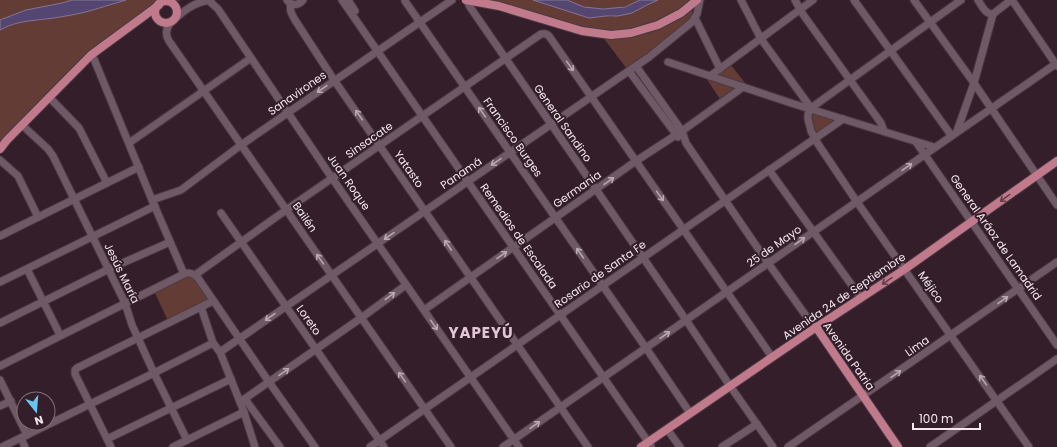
<svg xmlns="http://www.w3.org/2000/svg" width="1057" height="447" viewBox="0 0 1057 447" font-family="Poppins,sans-serif">
<style>
.green{fill:#643c36}
.water{fill:#554671;stroke:#857696}
.lines{fill:none;stroke-linecap:round;stroke-linejoin:round}
.minor-casing{stroke:#4a3943;stroke-width:9}
.major-casing{stroke:#4a3943;stroke-width:10}
.minor{stroke:#705966;stroke-width:7}
.major{stroke:#c17a8c;stroke-width:8}
.oneway{stroke:#b9a7b1}
.oneway2{stroke:#653e4c}
.labels{text-anchor:middle;dominant-baseline:central;stroke-width:4;stroke-linejoin:round;paint-order:stroke}
.street-label{font-size:11px;fill:#f5e7ee;stroke:#331e2a}
.district-label{font-size:15px;font-weight:bold;letter-spacing:1px;fill:#e3c7d6;stroke:#331e2a}
</style>
<rect width="100%" height="100%" fill="#331e2a"/>
<!-- green -->
<g class="green">
<polygon points="0,0 72,0 62,3 26,10 0,20"/>
<path d="M126,0H182L169,3L167,1L159,5L91,55L0,149V30C19,19 39,21 60,17C72,15 84,13 96,9C106,6 116,3 126,0Z"/>
<polygon points="466,0 533,0 589,18 606,16 611,17 647,5 658,0 697,0 670,19 611,35"/>
<path d="M567,0H640C620,12 587,11 567,0Z"/>
<polygon points="689,10 693,12 693,15 689,22 627,69 602,36 611,37"/>
<polygon points="731,65 745,83 716,76"/>
<polygon points="706,78 737,87 720,99"/>
<path d="M811,112L837,120L818,133C811,127 811,121 811,112Z"/>
<polygon points="188,276 196,278 209,299 168,321 155,293"/>
</g>
<!-- water -->
<g class="water">
<path d="M72,0H126C116,3 106,6 96,9C84,13 72,15 60,17C39,21 19,19 0,30V20L26,10L62,3Z"/>
<polygon points="533,0 567,0 584,7 603,9 625,7 640,0 658,0 647,5 632,13 618,16 606,16 589,18"/>
</g>
<g class="lines">
<defs>
<g id="minor">
<polyline points="208,0 218,9 332,178 519,447"/>
<path d="M287,0C291,6 298,6 303,0"/>
<polyline points="342,0 651,446"/>
<polyline points="348,0 355,11"/>
<polyline points="467,0 470,7 551,124 686,320 730,386 773,447"/>
<polyline points="741,0 761,39 811,108"/>
<polyline points="795,0 802,13 850,80 881,123 884,131"/>
<polyline points="854,0 951,135"/>
<polyline points="914,0 974,83 1057,205"/>
<path d="M978,0C982,6 985,14 993,14"/>
<polyline points="1012,0 1057,66"/>
<polyline points="405,1 646,348 690,413"/>
<path d="M291,4C289,10 292,15 295,20L334,80L588,447"/>
<polyline points="993,14 1011,0"/>
<path d="M176,18C187,8 196,2 211,0"/>
<polyline points="695,18 720,69"/>
<path d="M170,23C166,29 165,35 169,41L451,447"/>
<polyline points="91,55 94,59 152,200 184,274"/>
<polyline points="668,62 794,104 934,147"/>
<polyline points="636,66 682,131 686,143 768,263 809,320 816,327"/>
<polyline points="629,71 678,137"/>
<polyline points="710,76 813,0"/>
<polyline points="49,97 79,128 107,183"/>
<polyline points="811,108 808,114 808,119 811,131 818,144 857,202 1029,447"/>
<polyline points="811,108 961,0"/>
<polyline points="22,125 48,149 53,156 125,303 132,325 154,373 187,440"/>
<polyline points="957,131 974,83 993,14"/>
<polyline points="916,142 1057,345"/>
<polyline points="129,143 251,58"/>
<polyline points="0,160 18,176 38,217"/>
<polyline points="769,170 861,298"/>
<polyline points="152,200 181,190 241,145 452,0"/>
<polyline points="221,213 384,447"/>
<polyline points="0,236 139,167"/>
<polyline points="27,269 60,335"/>
<path d="M195,275L286,210L541,34C545,33 547,34 549,36L772,357"/>
<polyline points="0,282 155,206"/>
<polyline points="201,307 213,343 220,352 244,412 255,447"/>
<polyline points="424,310 636,161 682,131 743,87"/>
<polyline points="0,323 109,269 170,242"/>
<polyline points="220,352 649,57 692,22 697,14 700,0"/>
<path d="M0,366L184,274C190,271 194,274 198,278L269,382L315,447"/>
<polyline points="0,380 27,435"/>
<polyline points="245,399 280,447"/>
<polyline points="240,402 361,318 406,285"/>
<polyline points="0,406 11,401"/>
<polyline points="667,429 680,447"/>
<polyline points="21,438 25,447"/>
<polyline points="107,439 231,379"/>
<polyline points="2,447 154,373 213,343"/>
<polyline points="111,447 75,374 75,370 77,368 213,301"/>
<polyline points="173,447 244,412"/>
<polyline points="370,447 843,119"/>
<polyline points="503,447 1057,63"/>
<polyline points="722,447 757,424"/>
<polyline points="788,447 1057,262"/>
<polyline points="930,447 1057,359"/>
</g>
<g id="major">
<polyline points="466,0 499,6 582,31 611,35 631,33 658,25 681,13 697,0"/>
<circle cx="166" cy="12" r="11"/>
<polyline points="0,149 7,140 91,55 159,5"/>
<polyline points="816,327 898,447"/>
<polyline points="641,447 812,330 905,269 1057,161"/>
</g>
</defs>
<!-- minor casing -->
<use href="#minor" class="minor-casing"/>
<!-- major casing -->
<use href="#major" class="major-casing"/>
<!-- minor -->
<use href="#minor" class="minor"/>
<!-- major -->
<use href="#major" class="major"/>
</g>
<!-- one-way arrows -->
<defs><path id="oneway-shaft" d="M-6 0H5M1.5-3L5.5 0L1.5 3" fill="none" stroke-width="1.6" stroke-linecap="round" stroke-linejoin="round"/></defs>
<g class="oneway">
<use href="#oneway-shaft" transform="translate(570 66) rotate(55)"/>
<use href="#oneway-shaft" transform="translate(322 89) rotate(145)"/>
<use href="#oneway-shaft" transform="translate(482 112) rotate(-125)"/>
<use href="#oneway-shaft" transform="translate(359 115) rotate(-125)"/>
<use href="#oneway-shaft" transform="translate(496 162) rotate(146)"/>
<use href="#oneway-shaft" transform="translate(907 167) rotate(-35)"/>
<use href="#oneway-shaft" transform="translate(609 181) rotate(-35)"/>
<use href="#oneway-shaft" transform="translate(660 196) rotate(55)"/>
<use href="#oneway-shaft" transform="translate(389 236) rotate(145)"/>
<use href="#oneway-shaft" transform="translate(800 241) rotate(-35)"/>
<use href="#oneway-shaft" transform="translate(448 245) rotate(-124)"/>
<use href="#oneway-shaft" transform="translate(580 253) rotate(-125)"/>
<use href="#oneway-shaft" transform="translate(502 255) rotate(-35)"/>
<use href="#oneway-shaft" transform="translate(320 259) rotate(-125)"/>
<use href="#oneway-shaft" transform="translate(390 296) rotate(-36)"/>
<use href="#oneway-shaft" transform="translate(1003 300) rotate(-35)"/>
<use href="#oneway-shaft" transform="translate(270 317) rotate(145)"/>
<use href="#oneway-shaft" transform="translate(434 325) rotate(55)"/>
<use href="#oneway-shaft" transform="translate(665 335) rotate(-35)"/>
<use href="#oneway-shaft" transform="translate(284 372) rotate(-35)"/>
<use href="#oneway-shaft" transform="translate(896 374) rotate(-35)"/>
<use href="#oneway-shaft" transform="translate(402 377) rotate(-125)"/>
<use href="#oneway-shaft" transform="translate(983 380) rotate(-125)"/>
<use href="#oneway-shaft" transform="translate(535 425) rotate(-35)"/>
</g>
<g class="oneway2">
<use href="#oneway-shaft" transform="translate(1005 198) rotate(144)"/>
<use href="#oneway-shaft" transform="translate(887 281) rotate(146)"/>
</g>
<g class="labels">
<!-- street labels -->
<g class="street-label">
<text transform="translate(297 93) rotate(-35)">Sanavirones</text>
<text transform="translate(563 123) rotate(55)">General Sandino</text>
<text transform="translate(513 137) rotate(55)">Francisco Burges</text>
<text transform="translate(369 140) rotate(-35)">Sinsacate</text>
<text transform="translate(409 169) rotate(55)">Yatasto</text>
<text transform="translate(461 173) rotate(-34)">Panamá</text>
<text transform="translate(349 182) rotate(55)">Juan Roque</text>
<text transform="translate(577 189) rotate(-35)">Germania</text>
<text transform="translate(305 217) rotate(55)">Bailén</text>
<text transform="translate(519 236) rotate(55)">Remedios de Escalada</text>
<text transform="translate(996 237) rotate(55)">General Aráoz de Lamadrid</text>
<text transform="translate(774 246) rotate(-35)">25 de Mayo</text>
<text transform="translate(122 273) rotate(64)">Jesús María</text>
<text transform="translate(600 274) rotate(-35)">Rosario de Santa Fe</text>
<text transform="translate(931 287) rotate(55)">Méjico</text>
<text transform="translate(844 296) rotate(-34)">Avenida 24 de Septiembre</text>
<text transform="translate(309 320) rotate(55)">Loreto</text>
<text transform="translate(917 346) rotate(-35)">Lima</text>
<text transform="translate(849 356) rotate(55)">Avenida Patria</text>
</g>
<!-- district labels -->
<g class="district-label">
<text x="481" y="332">YAPEYÚ</text>
</g>
</g>
<!-- north arrow -->
<g transform="translate(36 411) rotate(163)"><circle r="19" fill="#331e2a" stroke="#816e78"/>
<path d="M0-3L7 15L0 10L-7 15Z" fill="#69c4f0"/>
<text y="-6" font-size="11" font-weight="bold" text-anchor="middle" fill="#f5e7ee">N</text>
</g>
<!-- scale -->
<path d="M913 423v6h67v-6" fill="none" stroke="#f5e7ee" stroke-width="2"/>
<text x="919" y="423" font-size="12" fill="#f5e7ee" stroke="#331e2a" stroke-width="3" paint-order="stroke">100 m</text>
</svg>
